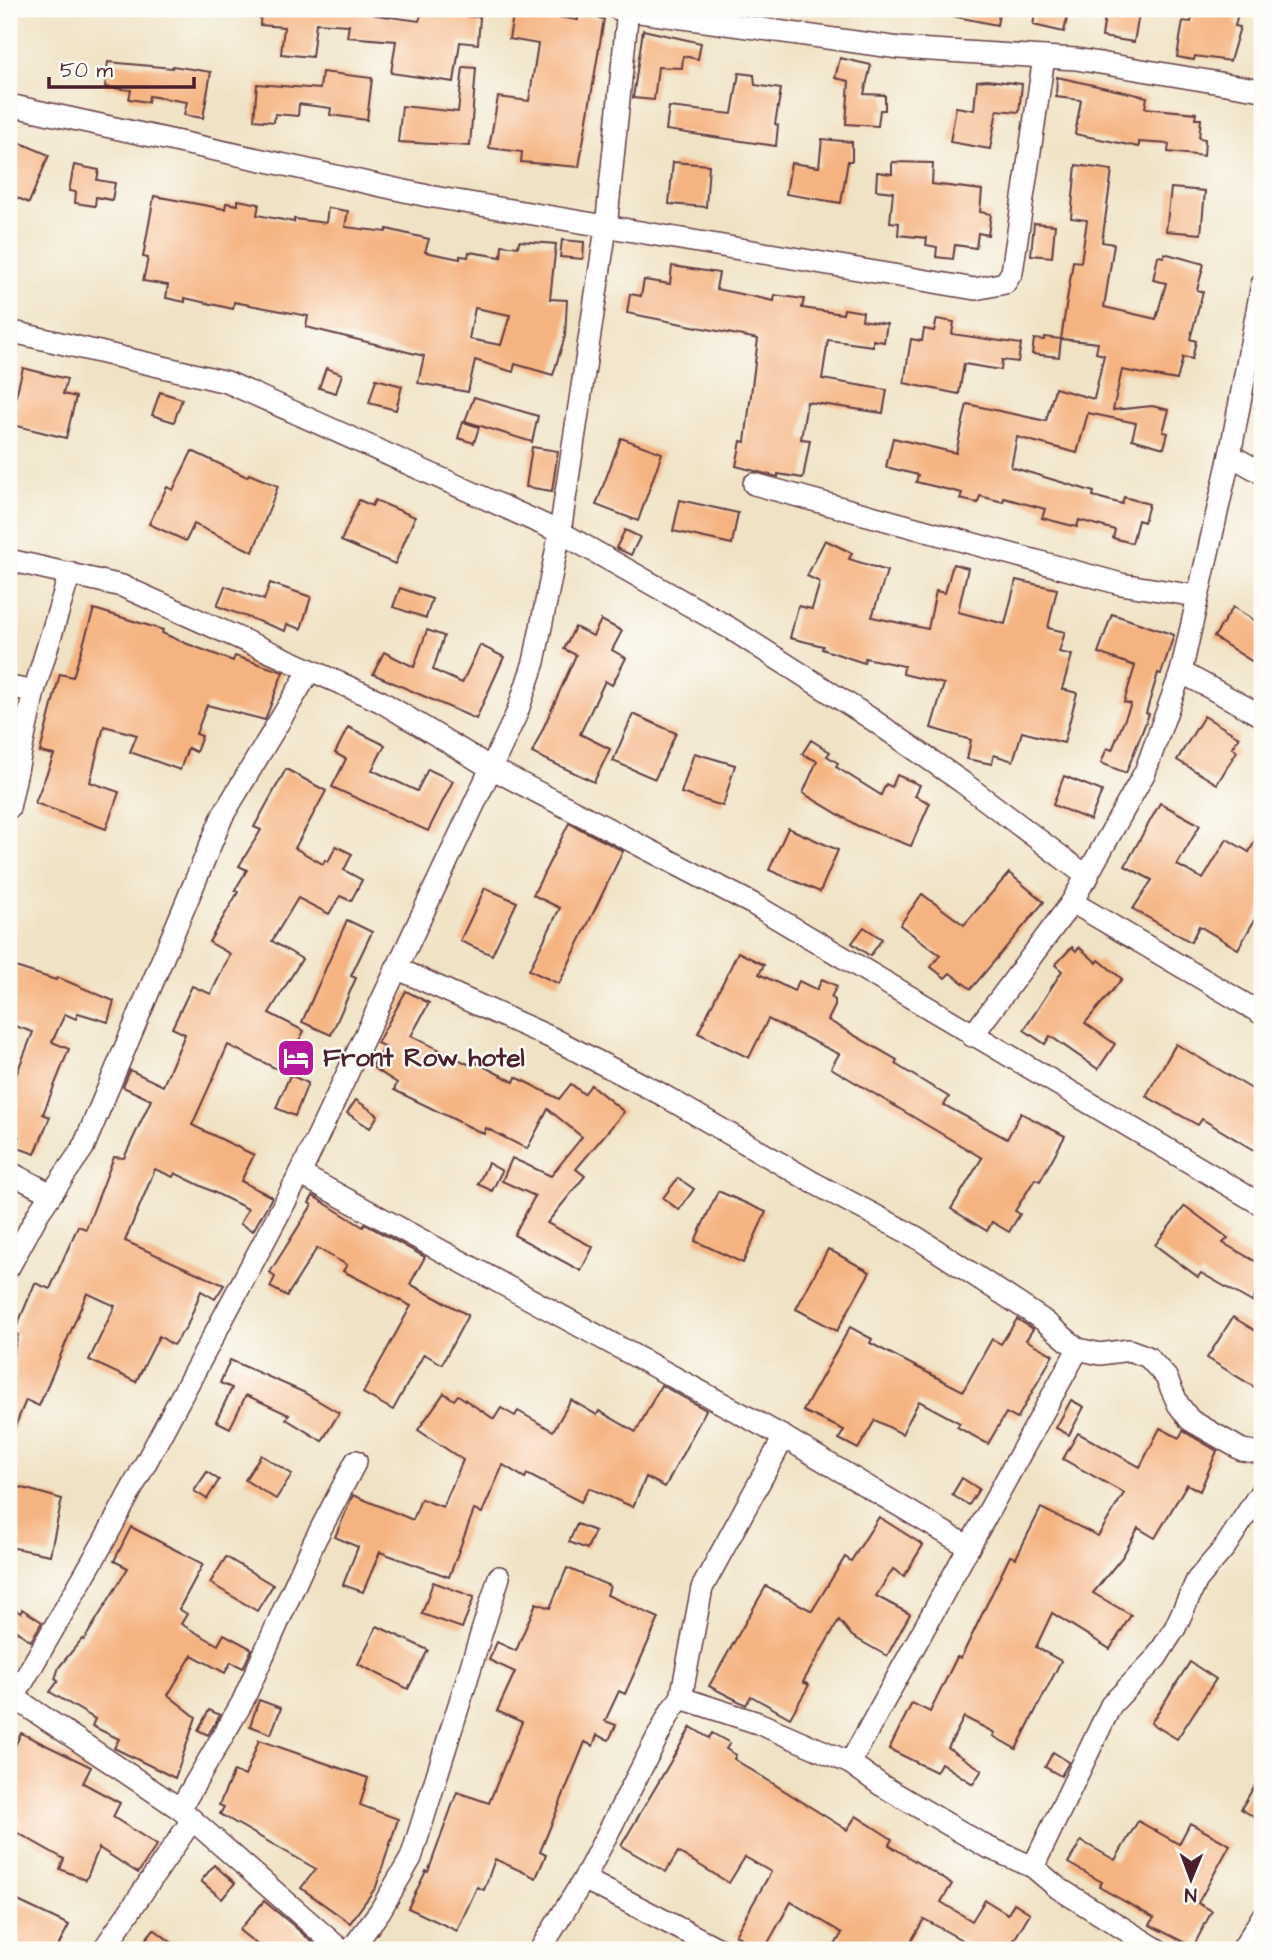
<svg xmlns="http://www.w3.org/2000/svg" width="1271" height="1959" viewBox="0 0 1271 1959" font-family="'Architects Daughter',sans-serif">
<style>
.building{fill:#f5b381;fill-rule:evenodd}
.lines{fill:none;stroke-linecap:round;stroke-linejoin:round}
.minor-casing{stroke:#633c42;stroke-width:24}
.minor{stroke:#fff;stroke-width:21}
.labels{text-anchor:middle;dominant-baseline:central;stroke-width:5;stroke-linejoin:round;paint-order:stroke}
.poi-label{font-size:26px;font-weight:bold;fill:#4a1f2b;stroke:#fdfcf7;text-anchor:start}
</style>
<rect width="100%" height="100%" fill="#fdfcf7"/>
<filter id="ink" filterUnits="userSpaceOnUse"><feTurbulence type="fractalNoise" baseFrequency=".0143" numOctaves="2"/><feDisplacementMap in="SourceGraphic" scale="14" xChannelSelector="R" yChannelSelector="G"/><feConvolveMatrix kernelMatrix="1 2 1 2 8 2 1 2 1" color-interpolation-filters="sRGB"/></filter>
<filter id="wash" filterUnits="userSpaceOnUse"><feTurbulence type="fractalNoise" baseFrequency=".00686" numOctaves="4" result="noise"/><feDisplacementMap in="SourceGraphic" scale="28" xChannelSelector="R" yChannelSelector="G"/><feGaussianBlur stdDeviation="1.57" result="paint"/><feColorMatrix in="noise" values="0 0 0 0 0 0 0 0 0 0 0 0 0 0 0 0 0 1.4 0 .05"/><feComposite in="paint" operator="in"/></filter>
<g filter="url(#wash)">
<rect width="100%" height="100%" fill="#f0e2c4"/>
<g id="blocks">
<!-- building -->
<g class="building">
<polygon points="261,9 376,9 375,15 419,21 423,9 446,12 446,15 480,17 478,44 460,42 454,82 391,73 396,41 347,37 349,25 316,23 312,57 281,54 284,27 260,25"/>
<polygon points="953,9 1000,9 997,25 952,16"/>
<polygon points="1036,9 1069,9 1064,32 1033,25"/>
<polygon points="1106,9 1140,9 1134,42 1102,37"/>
<polygon points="1194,9 1239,9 1235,26 1240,27 1230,61 1195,56 1194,60 1177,57 1183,21 1191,22"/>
<polygon points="514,10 578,20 578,15 604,19 579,167 521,162 522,152 489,148 498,97 529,101 538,44 509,39"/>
<polygon points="643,30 701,43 698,59 683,56 682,68 658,67 654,100 633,98"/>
<polygon points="840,58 871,65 864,94 885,95 885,110 880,110 878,126 846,124 849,81 835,78"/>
<polygon points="108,62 172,68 173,66 211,72 203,118 184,115 187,102 149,96 148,102 129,99 131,90 105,87"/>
<polygon points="463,67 476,68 470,146 398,142 402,106 458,112"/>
<polygon points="322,72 372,78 367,120 330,115 331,108 299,104 298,116 275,114 274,122 254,120 257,84 320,89"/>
<polygon points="739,73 754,75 755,85 781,89 775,124 778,125 776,146 666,130 669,107 732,114"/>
<polygon points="1057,77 1147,97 1145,108 1196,113 1195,119 1201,119 1199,138 1205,139 1204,156 1168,152 1169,144 1139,142 1139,147 1075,134 1081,100 1056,97"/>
<polygon points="987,80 1022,84 1019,112 997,110 990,149 950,142 956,107 974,110 977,81"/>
<polygon points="9,138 49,155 29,203 9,194"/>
<polygon points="822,139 852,142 852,161 848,161 841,203 786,194 791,163 819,167"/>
<polygon points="673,162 709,165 706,207 669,204"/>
<polygon points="892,162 933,163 932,184 982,190 980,212 991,214 988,235 978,233 976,248 955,245 953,259 936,257 937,247 926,245 927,238 898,235 899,223 890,222 893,192 876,190 877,172 892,174"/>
<polygon points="74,165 99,170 97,180 115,183 112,200 96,197 95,206 75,203 76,192 69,191"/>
<polygon points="1076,165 1112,170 1102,242 1114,244 1104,307 1156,319 1166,283 1153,280 1158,256 1164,257 1164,253 1204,264 1197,290 1203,292 1190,339 1196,341 1192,359 1183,357 1177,380 1122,370 1113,410 1152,406 1169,410 1163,432 1168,433 1164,448 1132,439 1136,423 1088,413 1077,453 1017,437 1011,467 1094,492 1093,496 1122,504 1124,497 1149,504 1144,522 1138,520 1132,543 1113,538 1115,530 1079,520 1077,527 1042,518 1045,509 1004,498 1003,502 980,496 978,503 960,499 962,493 916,482 918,475 886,467 893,438 956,453 967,404 1046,421 1055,388 1094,399 1104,355 1096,353 1098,343 1061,339 1073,261 1081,262 1087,220 1071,218"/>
<polygon points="1171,188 1205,191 1201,234 1166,231"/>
<path d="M154,196L225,209L226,203L238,205V200L259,204L257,215L294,222V219L326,223L328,208L348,211L345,227L386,232L387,229L429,239L425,252L460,259V256L468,257L469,252L501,257L502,245L518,247L519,241L556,244L550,299L567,300L565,336L553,375L515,364L513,372L475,360L468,392L418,383L424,356L306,327L308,316L234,302L233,309L185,298V302L166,298L168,285L143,281L148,258L143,257ZM475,308L510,315L501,345L469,339Z"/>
<polygon points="1034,223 1055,225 1052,257 1031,255"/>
<polygon points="562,240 584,242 583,259 560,257"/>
<polygon points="672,266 719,273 716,289 774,301 775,295 804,299 802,308 843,314 844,309 863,312 862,320 887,324 884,342 873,340 873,346 828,340 822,379 887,390 883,413 807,402 801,439 810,440 803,478 778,474 778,477 736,466 741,441 745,442 758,339 627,313 630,294 641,296 644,280 670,284"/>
<polygon points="937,319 954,322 952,334 1021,344 1018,362 1002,360 1001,370 964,364 959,394 904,383 911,339 922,341 924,329 934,331"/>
<polygon points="1045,337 1061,339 1059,357 1032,354 1034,339 1044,340"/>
<polygon points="23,368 67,379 63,394 76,397 66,438 9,424"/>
<polygon points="326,368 342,374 336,393 319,388"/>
<polygon points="376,379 402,386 396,410 369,403"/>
<polygon points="160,392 182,399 174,422 152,415"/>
<polygon points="474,397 538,416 532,442 465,421"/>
<polygon points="463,422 479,427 474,443 458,438"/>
<polygon points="621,438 662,453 638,521 596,505"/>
<polygon points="532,447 558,451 552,491 526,487"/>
<polygon points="192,451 247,477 249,474 278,486 253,552 194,524 186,541 149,524 167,487 173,490"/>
<polygon points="359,500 372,506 375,500 415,517 395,564 341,541"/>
<polygon points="680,500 738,513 732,544 673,531"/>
<polygon points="625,530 640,537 631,555 616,548"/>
<polygon points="825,540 852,553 849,559 887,571 872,617 928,629 936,591 945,593 953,564 968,568 958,612 1005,624 1016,580 1057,589 1048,628 1065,632 1059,652 1072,655 1062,689 1077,693 1064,743 1022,732 1013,761 994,755 992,764 967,759 971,740 931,728 944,684 903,674 904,666 865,658 864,663 822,649 823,646 790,638 798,606 812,609 820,582 807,576"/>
<polygon points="270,583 311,597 301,629 287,624 285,631 217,606 225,586 264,600"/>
<polygon points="400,588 432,599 426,618 393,607"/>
<polygon points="1233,607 1262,625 1262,647 1253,662 1214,637"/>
<polygon points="94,609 163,630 162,633 185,643 233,661 235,656 283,672 265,720 207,705 196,734 202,736 196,752 188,748 180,770 130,752 137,735 104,726 90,782 119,792 106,829 35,803 54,755 40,752 60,674 73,677"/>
<polygon points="1112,614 1174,635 1161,674 1158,673 1146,713 1149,714 1126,773 1101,763 1107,748 1112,750 1131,704 1124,702 1135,666 1098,653"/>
<polygon points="601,620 622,631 612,650 626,658 612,685 605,681 580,734 610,749 594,782 532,753 576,655 564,649 575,627 593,636"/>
<polygon points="427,630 444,636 433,670 462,683 480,645 504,657 476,719 373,674 384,652 414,667"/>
<polygon points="633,714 676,733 655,779 613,761"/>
<polygon points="1204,716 1239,737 1232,748 1237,751 1217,784 1177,760"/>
<polygon points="348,727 385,745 372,770 417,791 428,769 453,781 428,831 332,787 346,759 335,753"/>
<polygon points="811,740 830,752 827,756 838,763 836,767 881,795 886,784 892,787 897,775 920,785 915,796 930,803 911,846 858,826 803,793 817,761 802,754"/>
<polygon points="694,753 735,765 723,806 681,793"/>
<polygon points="286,769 326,791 295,848 323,864 325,860 328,862 336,846 352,854 344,870 362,880 351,901 340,896 329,914 298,898 272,941 302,959 269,1013 304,1031 283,1072 228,1045 192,1125 254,1155 241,1181 272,1197 253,1231 240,1224 248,1209 175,1173 173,1177 155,1169 125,1241 224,1285 215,1299 201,1291 187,1326 173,1345 159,1336 136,1382 89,1360 115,1306 87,1293 39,1406 26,1400 9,1441 9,1367 18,1335 14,1333 35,1283 50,1289 78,1226 86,1229 114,1157 124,1158 151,1100 123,1087 130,1070 163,1086 185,1034 172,1028 192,986 211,994 230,954 209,942 238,892 235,890 247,870 239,866 261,830 254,827"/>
<polygon points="1064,776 1102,791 1090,820 1053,805"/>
<polygon points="1160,803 1200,825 1177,865 1203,879 1227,839 1249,852 1262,828 1262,907 1238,949 1199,926 1191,942 1133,909 1152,880 1125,866"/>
<polygon points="569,823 623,851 559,984 529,970 560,908 533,895"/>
<polygon points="788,828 838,850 820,892 769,870"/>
<polygon points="1009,873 1044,902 971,989 950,973 945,978 931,967 940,955 900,925 922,894 964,925"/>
<polygon points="485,888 517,902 492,955 460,941"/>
<polygon points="347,920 372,932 351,976 356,978 331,1035 302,1022"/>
<polygon points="864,927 882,939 870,956 852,943"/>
<polygon points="1072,947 1076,951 1079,947 1097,963 1099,960 1122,979 1085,1023 1115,1044 1098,1069 1050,1036 1045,1044 1024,1030 1062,971 1055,965"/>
<polygon points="738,952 764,965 759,974 794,991 799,981 817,990 822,979 837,986 831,997 835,1000 835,1006 828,1020 897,1060 895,1064 949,1097 944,1105 1007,1139 1021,1113 1065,1136 1040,1181 1035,1179 1015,1211 1020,1214 1009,1232 992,1222 987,1231 951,1209 982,1158 831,1068 839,1054 768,1019 749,1058 698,1033"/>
<polygon points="9,965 56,980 57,977 114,1001 108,1022 78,1013 76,1019 65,1014 52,1042 69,1049 43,1114 50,1117 35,1154 15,1147 19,1137 9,1133 9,1093 33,1032 9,1024"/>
<polygon points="406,991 429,1003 411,1036 470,1065 473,1061 514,1082 516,1077 559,1099 571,1084 584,1094 591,1085 624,1112 576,1169 585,1176 547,1223 593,1247 581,1271 514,1235 535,1196 502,1181 512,1158 551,1176 582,1137 548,1109 527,1149 486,1128 484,1134 394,1090 397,1083 372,1067 385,1047 377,1043"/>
<polygon points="1176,1044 1262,1095 1262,1143 1257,1152 1202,1119 1198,1125 1146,1096"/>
<polygon points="290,1075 308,1083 295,1116 276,1108"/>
<polygon points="356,1100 378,1115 370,1128 347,1113"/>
<polygon points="488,1163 502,1171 492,1191 478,1184"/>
<polygon points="678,1178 694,1189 679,1210 663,1198"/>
<polygon points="718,1191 766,1212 743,1263 695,1241"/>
<polygon points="313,1196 363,1227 365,1224 425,1257 410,1284 468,1315 442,1364 424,1354 393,1410 363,1393 411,1306 343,1271 347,1265 317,1248 287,1296 270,1287 275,1277 270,1272 312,1205 309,1203"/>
<polygon points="1185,1206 1228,1238 1223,1243 1262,1265 1262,1284 1252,1302 1201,1273 1198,1277 1155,1245"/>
<polygon points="828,1249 870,1272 837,1331 796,1309"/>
<polygon points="1233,1317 1262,1335 1262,1377 1256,1388 1207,1358"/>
<polygon points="1017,1319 1033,1329 1026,1340 1053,1355 1017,1419 1006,1413 988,1444 957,1427 960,1423 919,1401 902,1434 875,1420 858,1449 839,1439 844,1430 803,1411 850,1327 872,1339 870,1343 963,1391 992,1339 1001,1344"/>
<polygon points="230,1360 303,1392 339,1413 322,1441 286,1419 289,1415 246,1395 230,1428 216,1421 232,1388 220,1383"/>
<polygon points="661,1385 706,1410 665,1487 646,1477 633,1507 589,1488 581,1502 527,1474 525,1478 503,1465 482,1513 474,1510 449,1577 380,1552 363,1592 343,1585 358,1547 335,1537 353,1495 413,1520 421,1499 443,1507 463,1460 418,1430 444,1393 454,1400 458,1395 494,1419 501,1408 515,1416 518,1411 553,1431 571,1400 597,1415 599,1411 636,1432"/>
<polygon points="1071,1400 1084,1407 1069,1435 1056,1428"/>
<polygon points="1160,1428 1179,1438 1183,1431 1217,1451 1200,1491 1187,1484 1155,1538 1138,1528 1123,1556 1093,1593 1131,1615 1110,1649 1052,1613 1036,1647 1061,1661 1016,1749 993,1736 995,1733 964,1717 948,1748 982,1770 973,1784 941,1763 936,1772 889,1749 912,1703 930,1712 957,1657 961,1658 1010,1556 1016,1558 1041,1508 1098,1536 1124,1493 1063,1459 1078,1433 1140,1467"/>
<polygon points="261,1455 292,1474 276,1499 245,1480"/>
<polygon points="207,1472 219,1480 207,1499 194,1491"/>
<polygon points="962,1478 979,1489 969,1505 952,1495"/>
<polygon points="9,1484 62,1499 50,1555 9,1547"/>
<polygon points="879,1517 923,1545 904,1576 893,1569 876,1596 910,1614 887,1656 852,1636 839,1620 803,1682 809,1685 790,1718 751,1696 746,1705 709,1686 766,1586 812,1611 845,1557 851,1561"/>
<polygon points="577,1524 595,1531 587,1549 569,1542"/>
<polygon points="131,1527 203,1564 179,1609 187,1614 181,1624 218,1645 224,1634 252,1649 243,1668 231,1662 225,1673 192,1655 168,1695 196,1717 175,1778 114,1748 119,1739 92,1726 95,1719 50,1692 58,1681 55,1679 59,1667 82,1639 84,1640 128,1568 114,1561"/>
<polygon points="226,1557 273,1585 257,1611 210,1583"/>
<polygon points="567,1568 610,1586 607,1595 659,1618 625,1694 619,1691 605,1721 616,1725 609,1740 597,1735 593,1746 585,1742 540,1852 546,1855 536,1878 495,1859 484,1890 477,1887 457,1931 408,1908 426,1871 428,1872 457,1792 489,1803 522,1722 497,1711 515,1672 489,1660 497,1642 516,1651 536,1603 550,1608"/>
<polygon points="433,1582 474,1597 462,1628 422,1614"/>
<polygon points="9,1608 21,1613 22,1609 42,1622 31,1641 9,1626"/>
<polygon points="377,1626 428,1650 408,1689 358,1664"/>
<polygon points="1190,1662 1216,1679 1177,1739 1151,1723"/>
<polygon points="259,1700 281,1708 271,1734 250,1726"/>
<polygon points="209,1710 220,1715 208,1735 198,1730"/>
<polygon points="691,1727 709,1738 712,1733 730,1743 726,1749 736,1755 734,1759 847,1830 856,1816 892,1839 889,1845 952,1884 941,1902 972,1921 985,1900 1008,1914 1014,1903 1030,1913 1014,1940 1032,1950 980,1950 924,1919 906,1950 832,1950 842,1933 791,1902 764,1950 735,1935 771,1872 745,1857 729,1883 678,1852 666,1872 621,1846"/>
<polygon points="21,1733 91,1767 83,1783 120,1803 113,1817 157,1845 138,1873 99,1848 86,1880 60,1869 64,1859 9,1828 9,1759"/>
<polygon points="259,1740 368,1778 360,1805 398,1819 376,1887 350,1923 301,1888 316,1869 220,1814 224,1807 219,1805 234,1771 245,1776"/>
<polygon points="1053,1752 1069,1762 1061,1776 1045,1767"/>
<polygon points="1262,1773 1262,1822 1241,1809"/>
<polygon points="1138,1821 1179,1844 1190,1823 1230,1845 1198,1903 1212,1911 1193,1947 1150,1925 1154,1918 1099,1887 1102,1882 1068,1863 1081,1841 1115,1860"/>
<polygon points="214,1865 235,1883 222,1899 201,1881"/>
<polygon points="18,1901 69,1925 56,1950 17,1950 9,1946 9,1919"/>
<polygon points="264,1901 294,1926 321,1950 264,1950 239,1930"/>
<polygon points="154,1929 181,1950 137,1950"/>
</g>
</g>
</g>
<g filter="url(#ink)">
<use href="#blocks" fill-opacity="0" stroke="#633c42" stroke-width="2"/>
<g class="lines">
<defs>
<g id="minor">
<polyline points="618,9 899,48 1076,59 1262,90"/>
<polyline points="9,105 428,196 975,289 1005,283 1012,272 1044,57"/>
<polyline points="9,331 227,382 560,532 728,627 870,718 962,782 1088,877"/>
<polyline points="1230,455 1262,473"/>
<polyline points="754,484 1121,584 1196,596"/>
<polyline points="9,560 122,586 380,701 491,768 753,904 1262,1205"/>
<polyline points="1181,672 1262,716"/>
<polyline points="9,687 34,691"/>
<polyline points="9,808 34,691 70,573"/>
<polyline points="1072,902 1262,1014"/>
<polyline points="396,968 552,1038 661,1094 814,1183 916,1237 1043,1320 1078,1349 1100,1354 1129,1350 1148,1357 1166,1377 1178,1404 1190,1420 1242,1450 1262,1453"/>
<polyline points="972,1036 1072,902 1145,772 1181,672 1230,455 1262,284"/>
<polyline points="9,1172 51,1194"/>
<polyline points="300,1174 784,1437 969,1547"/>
<polyline points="9,1267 39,1212 83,1148 223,815 310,670"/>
<polyline points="15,1698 180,1809 341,1950"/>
<polyline points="681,1698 758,1723 850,1763 881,1785 985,1846 1033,1867 1058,1888 1158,1950"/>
<polyline points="9,1706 104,1541 300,1174 517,713 534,662 560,532 606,228 628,9"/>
<polyline points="850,1763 1078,1349"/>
<polyline points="180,1809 242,1703 314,1542 356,1461"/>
<polyline points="1033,1867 1111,1705 1156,1658 1175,1628 1197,1580 1225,1547 1262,1490"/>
<polyline points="584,1879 721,1950"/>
<polyline points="103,1950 192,1820"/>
<polyline points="351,1950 380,1911 411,1858 499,1577"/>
<polyline points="540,1950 584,1879 672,1709 681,1698 702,1588 784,1437"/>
<polyline points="1242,1950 1262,1917"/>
</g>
</defs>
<!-- minor casing -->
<use href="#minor" class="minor-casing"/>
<!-- minor -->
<use href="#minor" class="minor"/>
</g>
</g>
<!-- icons -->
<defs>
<symbol id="hotel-square" viewBox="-11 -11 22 22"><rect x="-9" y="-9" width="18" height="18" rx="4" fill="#b5179e" stroke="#fdfcf7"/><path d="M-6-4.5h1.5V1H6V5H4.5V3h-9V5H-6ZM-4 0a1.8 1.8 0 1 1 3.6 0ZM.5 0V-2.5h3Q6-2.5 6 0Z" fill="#fff"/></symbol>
</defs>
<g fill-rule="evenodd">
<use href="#hotel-square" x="274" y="1036" width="44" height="44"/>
</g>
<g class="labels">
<!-- poi labels -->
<g class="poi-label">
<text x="323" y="1058">Front Row hotel</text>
</g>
</g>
<!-- margin -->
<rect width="1271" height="1959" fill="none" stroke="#fdfcf7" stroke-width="35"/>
<!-- north arrow -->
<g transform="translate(1191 1879) rotate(181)" stroke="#fdfcf7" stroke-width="5" paint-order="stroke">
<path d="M0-5L12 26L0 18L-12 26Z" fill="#4a1f2b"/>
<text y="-10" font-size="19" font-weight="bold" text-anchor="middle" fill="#4a1f2b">N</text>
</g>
<!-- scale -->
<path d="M49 77v10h145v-10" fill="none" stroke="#4a1f2b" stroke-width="3.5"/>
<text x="60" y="77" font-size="21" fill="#4a1f2b" stroke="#fdfcf7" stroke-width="5" paint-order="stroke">50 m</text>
</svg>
